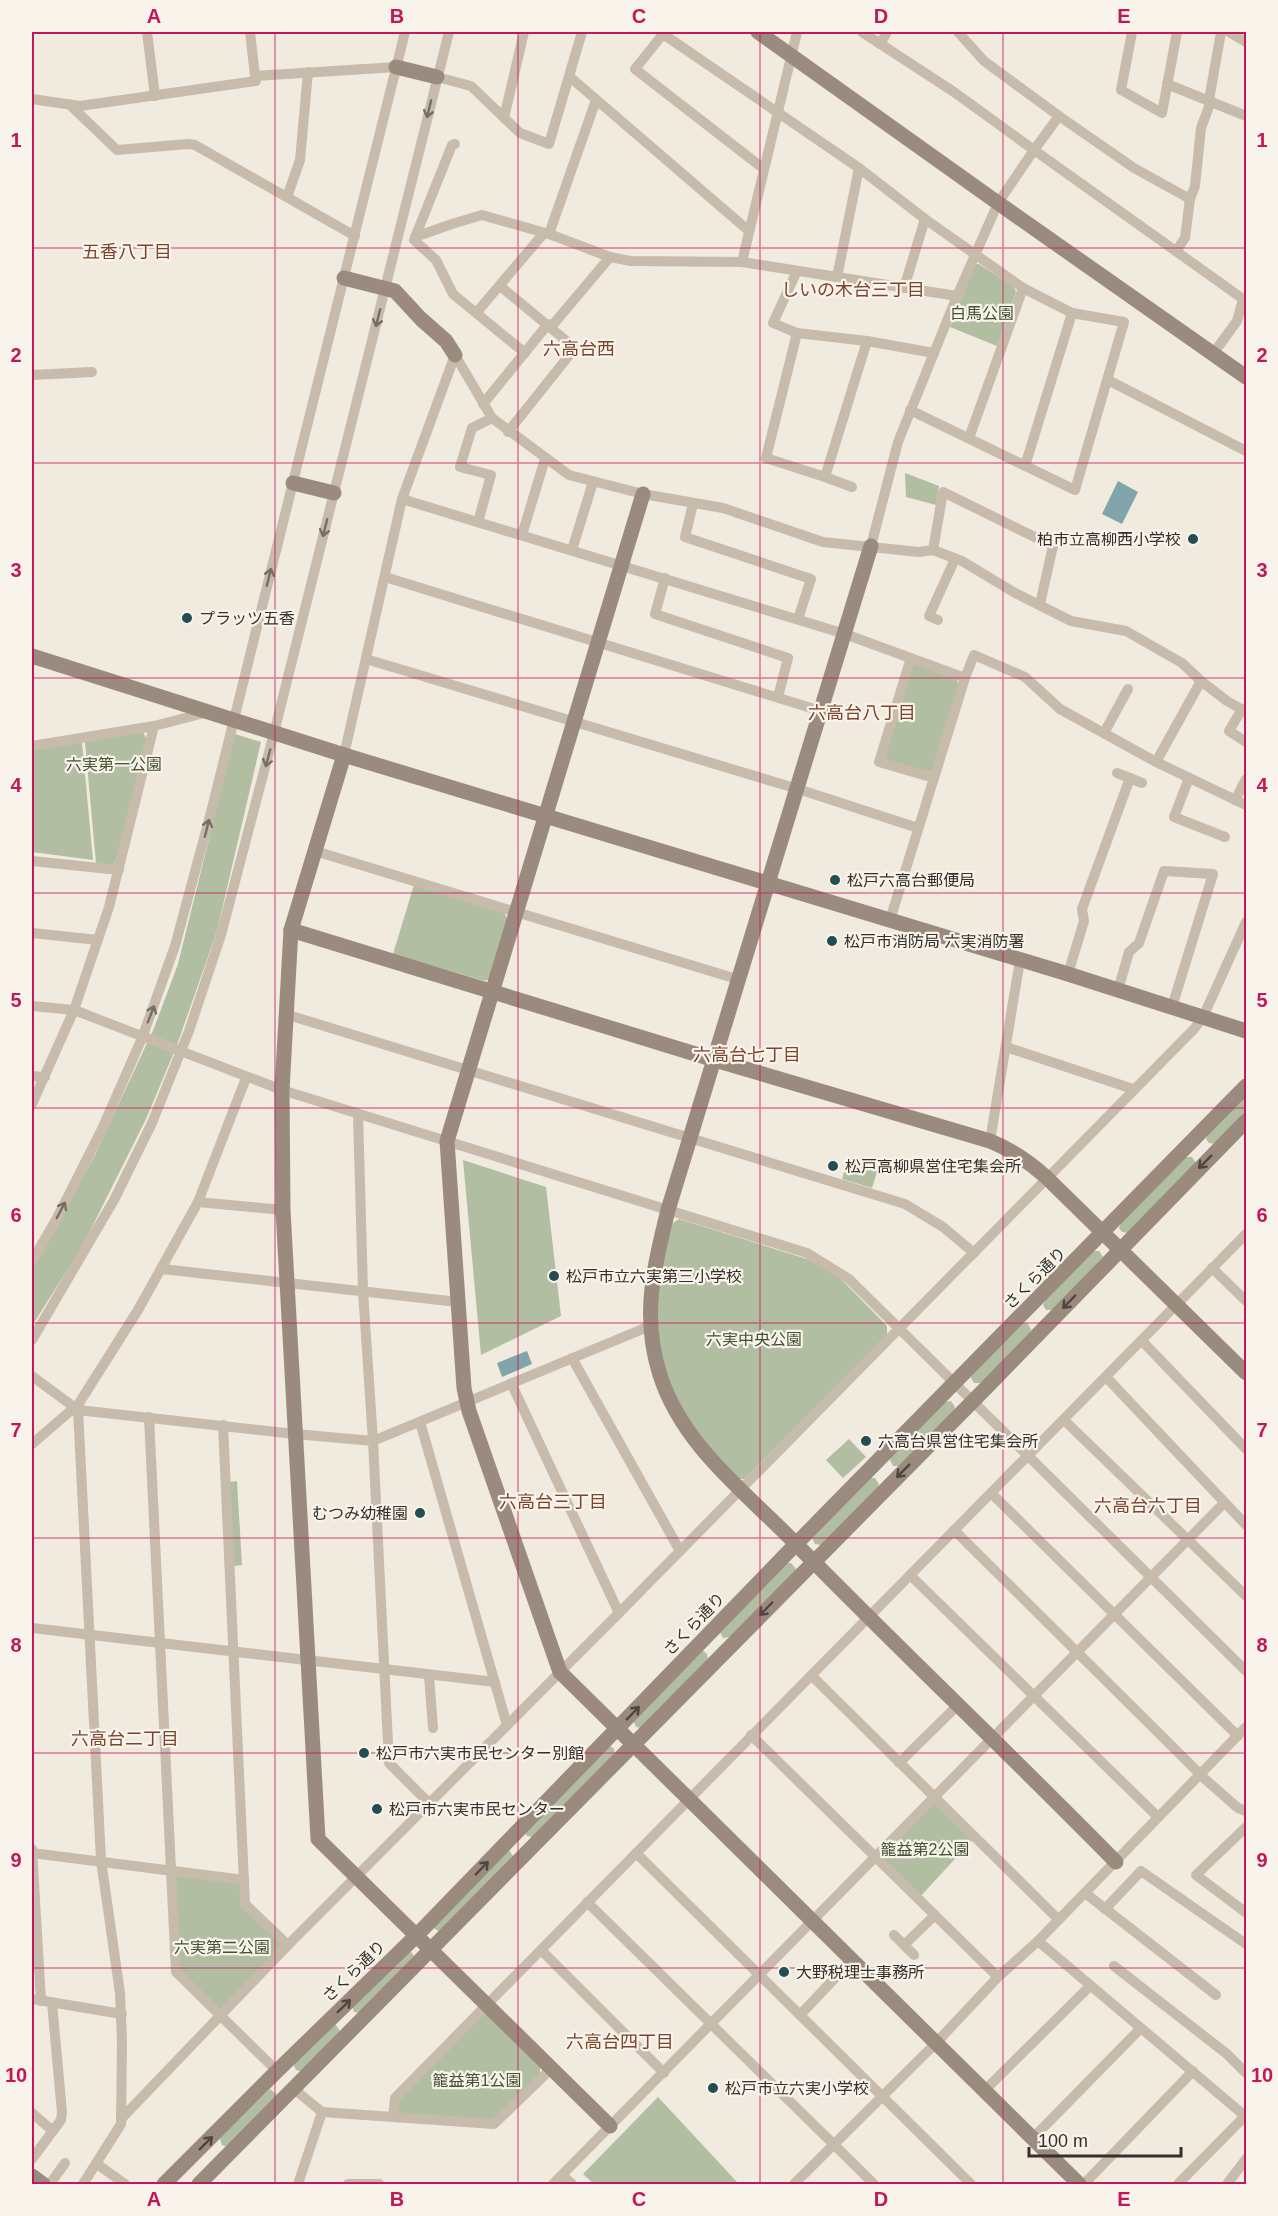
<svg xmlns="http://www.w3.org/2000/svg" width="1278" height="2216" viewBox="0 0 1278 2216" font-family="Helvetica,'Noto Sans JP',sans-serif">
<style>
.green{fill:#b2bea1}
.water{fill:#81a5aa}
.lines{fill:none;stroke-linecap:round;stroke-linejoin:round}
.street{stroke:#c7bbac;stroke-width:10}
.secondary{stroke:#9b8b7e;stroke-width:15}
.oneway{stroke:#776e64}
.oneway2{stroke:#4f463f}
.grid{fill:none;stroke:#c2185b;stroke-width:1.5;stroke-opacity:0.55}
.poi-dot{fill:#244c53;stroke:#f8f3eb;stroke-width:2}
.labels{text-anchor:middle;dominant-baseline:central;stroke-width:4.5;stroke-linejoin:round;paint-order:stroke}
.park-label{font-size:16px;fill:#435231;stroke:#f8f3eb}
.poi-label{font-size:16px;fill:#362f2a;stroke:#f8f3eb;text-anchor:start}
.street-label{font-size:16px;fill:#362f2a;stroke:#f8f3eb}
.neighbourhood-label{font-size:18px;fill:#7c462c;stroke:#f8f3eb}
.neatline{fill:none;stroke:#c2185b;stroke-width:2}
.grid-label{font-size:20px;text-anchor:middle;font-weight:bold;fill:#c2185b}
</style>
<rect width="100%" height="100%" fill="#f0eadf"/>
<!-- green -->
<g class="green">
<polygon points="975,264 979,264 1014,287 1016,292 997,346 950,327"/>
<polygon points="905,473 939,486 936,505 906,497"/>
<polygon points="916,664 956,679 959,685 932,770 928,773 886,762 883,755 910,667"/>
<polygon points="143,732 147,740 117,861 111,866 96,863 85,742"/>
<polygon points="235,734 261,742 217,931 177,1045 146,1119 83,1245 32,1326 32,1270 96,1153 154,1028 178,964"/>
<polygon points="82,742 93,860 32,852 32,749"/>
<polygon points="414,885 504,912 507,918 489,979 485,981 393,954"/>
<polygon points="1246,1095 1246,1113 1216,1144 1209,1143 1206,1139 1208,1134"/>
<polygon points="1186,1157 1192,1157 1196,1163 1129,1233 1122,1232 1119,1228 1121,1223"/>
<polygon points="848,1159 878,1169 872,1188 842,1179"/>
<polygon points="463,1160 546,1187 561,1316 481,1355"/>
<path d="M679,1219L807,1259L832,1272L846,1284L887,1326V1335L744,1479H737C724,1465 708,1451 697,1435C668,1394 650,1338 657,1288C660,1267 666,1246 670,1225Z"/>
<polygon points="1093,1251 1099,1251 1103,1257 1053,1310 1046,1310 1043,1305 1045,1301"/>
<polygon points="1027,1323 1031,1329 1030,1332 981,1383 974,1383 971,1378 972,1374 1021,1324"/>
<polygon points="951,1401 955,1407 954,1411 900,1466 893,1466 890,1460 892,1455 945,1402"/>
<polygon points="849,1439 866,1457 843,1478 826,1460"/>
<polygon points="869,1478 875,1478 879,1484 878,1487 821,1545 815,1544 812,1538"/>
<polygon points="237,1481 242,1565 234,1566 230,1482"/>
<polygon points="786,1563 791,1563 796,1569 795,1572 730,1637 723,1638 720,1632"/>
<polygon points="702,1650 707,1654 708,1660 642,1728 636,1727 633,1720"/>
<polygon points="609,1745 614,1749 615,1755 533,1837 527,1836 525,1833"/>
<polygon points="935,1797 975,1837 918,1899 876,1857"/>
<polygon points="509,1850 513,1856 440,1932 432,1927"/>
<polygon points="172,1870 244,1880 245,1904 288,1945 221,2017 176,1972"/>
<polygon points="410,1950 414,1956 360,2013 354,2012 352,2006"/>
<polygon points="483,2014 490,2014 540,2066 540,2073 500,2120 393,2117 395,2098"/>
<polygon points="333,2025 336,2025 340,2031 302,2072 296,2070 293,2064"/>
<polygon points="270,2089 277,2095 228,2147 222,2145 220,2139 223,2135"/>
<polygon points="658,2097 737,2182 734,2184 594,2184 583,2174"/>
</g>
<!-- water -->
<g class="water">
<polygon points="1118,481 1138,492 1122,524 1102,514"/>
<polygon points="527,1351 532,1364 502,1377 497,1363"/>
</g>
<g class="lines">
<!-- street -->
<g class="street">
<polyline points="147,32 155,96"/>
<polyline points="250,32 255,76"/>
<polyline points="660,32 663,34 635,69 764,169"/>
<polyline points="862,32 954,92 1034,150 998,203 957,296 898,442 871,546"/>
<polyline points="958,32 984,61 1059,116 1134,168 1190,199"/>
<polyline points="1132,32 1121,90 1162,113 1177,32"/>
<polyline points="1229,32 1246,42"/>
<polyline points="663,34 859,168 925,219 1023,288 1072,313 1124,322 1075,490 910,410"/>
<polyline points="880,44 887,32"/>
<polyline points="437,77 471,86 520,133 549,144 582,32"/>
<polyline points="570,77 749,231"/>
<polyline points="1167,84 1246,116"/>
<polyline points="32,99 80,106 256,81 255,76 396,67"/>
<polyline points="1209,100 1221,32"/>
<polyline points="69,104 117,150 188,144 195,145 355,236"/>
<polyline points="1059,116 1034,150 1243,299 1237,321 1213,354"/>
<polyline points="504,118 524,32"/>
<polyline points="455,144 452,145 414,240 436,260 453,294 525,353"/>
<polyline points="287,197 300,160 308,72"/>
<polyline points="549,234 596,100"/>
<polyline points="415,237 452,224 482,215 549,234 610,257 631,261 742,262 957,296"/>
<polyline points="1176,251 1185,238 1190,199 1195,186 1201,128 1211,101"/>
<polyline points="742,262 797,32"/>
<polyline points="797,271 773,323 797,333 867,341 934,353"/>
<polyline points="837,277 859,168"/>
<polyline points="500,286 575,348 508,432"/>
<polyline points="904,288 925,219"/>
<polyline points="477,312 544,233"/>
<polyline points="551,327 610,257"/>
<polyline points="797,333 766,458 825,477 867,341"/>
<polyline points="455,355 492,418 569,475 643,494 723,508 823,542 919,552 933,550 962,561 1015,593 1071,621 1126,631 1182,663 1201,681 1227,701 1246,712"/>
<polyline points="32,375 92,372"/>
<polyline points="1108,380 1246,451"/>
<polyline points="483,404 548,324"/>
<polyline points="969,438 1023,288"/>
<polyline points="1025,466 1072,313"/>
<polyline points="825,477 852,487"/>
<polyline points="402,499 845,634 965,678"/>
<polyline points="693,504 685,537 811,579 798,619"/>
<polyline points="478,522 491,475 460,467 472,428 492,418"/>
<polyline points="522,535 545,459"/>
<polyline points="572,550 593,482"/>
<polyline points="933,550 943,492 1053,546 1040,604"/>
<polyline points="385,577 821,711"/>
<polyline points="665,578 655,614 788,658 778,697"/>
<polyline points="938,620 929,616 955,559"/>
<polyline points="911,658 879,762 934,778"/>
<polyline points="366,659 798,789 918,828"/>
<polyline points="1242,709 1229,731 1246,742"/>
<polyline points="1104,733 1128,689"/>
<polyline points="32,746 154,726 208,712"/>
<polyline points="344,755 402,499 455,355"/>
<polyline points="1156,762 1201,681"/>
<polyline points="1117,773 1142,783"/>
<polyline points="1189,778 1174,817 1225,837"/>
<polyline points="1235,800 1246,779"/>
<polyline points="315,851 740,980"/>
<polyline points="32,861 119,870"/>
<polyline points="890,920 965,678 974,655 1025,677 1060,709 1156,762 1246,805"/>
<polyline points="32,933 98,940"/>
<polyline points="1068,974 1084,921 1082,909 1130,778"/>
<polyline points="1118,990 1129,952 1139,943 1164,871 1213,874 1172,1007"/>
<polyline points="32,1006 74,1010 282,1090 807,1253 849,1279 1246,1671"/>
<polyline points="285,1014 905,1204 943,1227 974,1253"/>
<polyline points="1006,1047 1133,1089"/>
<polyline points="32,1076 45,1077"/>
<polyline points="32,1104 74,1010 109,907 154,726"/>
<polyline points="358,1114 363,1291 373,1441 389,1763 430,1804"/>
<polyline points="990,1141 1020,960"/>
<polyline points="198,1202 283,1210"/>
<polyline points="32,1261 57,1218 102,1129 142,1038 175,946 211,812 405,32"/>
<polyline points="1212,1268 1246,1301"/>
<polyline points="162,1269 458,1302"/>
<polyline points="32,1340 114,1200 152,1123 189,1031 221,935 274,733 449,32"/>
<polyline points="1142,1341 1246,1449"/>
<polyline points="572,1358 680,1551"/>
<polyline points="32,1376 78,1410 295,1434 373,1441 650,1326"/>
<polyline points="1106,1377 1246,1525"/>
<polyline points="511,1383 619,1613"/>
<polyline points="76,1408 138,1310 198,1202 246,1078"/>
<polyline points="78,1410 101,1860 120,1993 122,2042 121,2124 83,2184"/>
<polyline points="149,1417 176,1972 277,2071"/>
<polyline points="1064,1420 1246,1596"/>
<polyline points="420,1422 507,1725"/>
<polyline points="223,1425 245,1904 288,1945"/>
<polyline points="32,1444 75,1407"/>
<polyline points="992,1494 1238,1736"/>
<polyline points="954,1530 1206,1780 1238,1808 1246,1811"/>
<polyline points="910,1575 1158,1817"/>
<polyline points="32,1628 495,1682"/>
<polyline points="429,1675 433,1728"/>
<polyline points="812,1676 1058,1919"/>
<polyline points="751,1735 998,1977"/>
<polyline points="899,1763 959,1704"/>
<polyline points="1246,1827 1196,1875 1245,1912 1246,1911"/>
<polyline points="32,1849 41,2001"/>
<polyline points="32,1853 244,1880"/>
<polyline points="636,1853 971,2184"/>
<polyline points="1085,1893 1216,1995"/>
<polyline points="587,1902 874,2184"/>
<polyline points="1105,1909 1141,1871 1246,1944"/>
<polyline points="894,1935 914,1955"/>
<polyline points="1038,1941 1245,2116"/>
<polyline points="904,1945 935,1915"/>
<polyline points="541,1950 664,2073"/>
<polyline points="1114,1966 1227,2054 1246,2073"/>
<polyline points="32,1999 122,2014"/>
<polyline points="800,2015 852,1960"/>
<polyline points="552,2068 494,2124 393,2117 395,2098 1246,1234"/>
<polyline points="294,2089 322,2112 393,2117"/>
<polyline points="984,2091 1090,1986"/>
<polyline points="32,2113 53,2131"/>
<polyline points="121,2119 288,1945 619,1613 1194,1029 1203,1017 1246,922"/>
<polyline points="1032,2139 1140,2029"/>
<polyline points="32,2159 61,2120 62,2112 52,2003"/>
<polyline points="97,2164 125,2184"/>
<polyline points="562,2175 572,2184"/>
<polyline points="50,2184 65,2163"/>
<polyline points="298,2184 322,2112"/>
<polyline points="348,2184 379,2184"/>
<polyline points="553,2184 1224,1503"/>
<polyline points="794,2184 936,2043 998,1977 1038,1941 1246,1727"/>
<polyline points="1084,2184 1193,2071"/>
<polyline points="1178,2184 1246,2115"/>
<polyline points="1227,2184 1246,2159"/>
</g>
<!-- secondary -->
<g class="secondary">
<polyline points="758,32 998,203 1246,377"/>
<polyline points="396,67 437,77"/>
<polyline points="344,278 395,291 421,319 446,341 455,355"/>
<polyline points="293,483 334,493"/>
<polyline points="643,494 447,1141 464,1388 469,1411 560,1672 1079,2184"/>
<path d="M871,546L668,1210C654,1268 641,1316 660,1375C683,1447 747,1493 798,1546C902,1652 1011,1755 1116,1862"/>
<polyline points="32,656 344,755 1068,974 1246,1031"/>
<polyline points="344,755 291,930 282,1090 283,1210 318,1839 610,2126"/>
<path d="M291,930L715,1060L990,1141C1012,1150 1028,1161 1046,1177L1246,1373"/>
<polyline points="32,2176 43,2184"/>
<polyline points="164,2184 277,2071 416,1936 796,1544 1246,1086"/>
<polyline points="199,2184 981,1393 1246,1121"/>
</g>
</g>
<!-- one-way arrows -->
<defs><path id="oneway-shaft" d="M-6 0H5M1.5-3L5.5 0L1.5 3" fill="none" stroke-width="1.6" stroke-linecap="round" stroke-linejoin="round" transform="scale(1.5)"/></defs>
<g class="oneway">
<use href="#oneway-shaft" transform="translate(429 109) rotate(104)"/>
<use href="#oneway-shaft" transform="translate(378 318) rotate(104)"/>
<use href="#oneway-shaft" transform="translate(325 528) rotate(104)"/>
<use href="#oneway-shaft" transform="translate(269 577) rotate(-76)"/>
<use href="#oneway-shaft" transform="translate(268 758) rotate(105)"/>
<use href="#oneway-shaft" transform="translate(207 828) rotate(-76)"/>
<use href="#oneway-shaft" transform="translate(151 1014) rotate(-69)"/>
<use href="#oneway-shaft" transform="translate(61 1210) rotate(-62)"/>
</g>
<g class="oneway2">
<use href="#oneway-shaft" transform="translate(1205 1162) rotate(135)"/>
<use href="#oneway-shaft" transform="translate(1069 1302) rotate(134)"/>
<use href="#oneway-shaft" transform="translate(903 1471) rotate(135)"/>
<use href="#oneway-shaft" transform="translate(766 1609) rotate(134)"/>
<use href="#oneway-shaft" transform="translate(633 1713) rotate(-46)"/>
<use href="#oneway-shaft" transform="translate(482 1868) rotate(-46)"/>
<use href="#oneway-shaft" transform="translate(344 2006) rotate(-44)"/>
<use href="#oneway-shaft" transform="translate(206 2143) rotate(-45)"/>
</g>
<!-- grid -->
<path class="grid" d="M275,32V2184M518,32V2184M760,32V2184M1003,32V2184M32,248H1246M32,463H1246M32,678H1246M32,893H1246M32,1108H1246M32,1323H1246M32,1538H1246M32,1753H1246M32,1968H1246"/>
<!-- markers -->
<g class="poi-dot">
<circle cx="1193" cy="539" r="6"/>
<circle cx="187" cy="618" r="6"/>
<circle cx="835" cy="880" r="6"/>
<circle cx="832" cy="941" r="6"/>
<circle cx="833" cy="1166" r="6"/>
<circle cx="554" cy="1276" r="6"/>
<circle cx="866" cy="1441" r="6"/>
<circle cx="420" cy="1513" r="6"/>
<circle cx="364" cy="1753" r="6"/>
<circle cx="377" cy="1809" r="6"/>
<circle cx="784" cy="1972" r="6"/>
<circle cx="713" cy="2088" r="6"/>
</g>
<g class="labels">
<!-- park labels -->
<g class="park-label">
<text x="982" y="313">白馬公園</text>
<text x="114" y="764">六実第一公園</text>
<text x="754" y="1339">六実中央公園</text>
<text x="925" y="1849">籠益第2公園</text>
<text x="222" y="1947">六実第二公園</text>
<text x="477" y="2080">籠益第1公園</text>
</g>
<!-- poi labels -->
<g class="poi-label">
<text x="1181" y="539" text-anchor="end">柏市立高柳西小学校</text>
<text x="199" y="618">プラッツ五香</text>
<text x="847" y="880">松戸六高台郵便局</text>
<text x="844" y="941">松戸市消防局 六実消防署</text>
<text x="845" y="1166">松戸高柳県営住宅集会所</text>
<text x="566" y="1276">松戸市立六実第三小学校</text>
<text x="878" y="1441">六高台県営住宅集会所</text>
<text x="408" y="1513" text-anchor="end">むつみ幼稚園</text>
<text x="376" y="1753">松戸市六実市民センター別館</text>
<text x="389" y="1809">松戸市六実市民センター</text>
<text x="796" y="1972">大野税理士事務所</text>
<text x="725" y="2088">松戸市立六実小学校</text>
</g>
<!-- street labels -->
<g class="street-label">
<text transform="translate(1035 1278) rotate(-45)">さくら通り</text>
<text transform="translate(694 1624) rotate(-46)">さくら通り</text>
<text transform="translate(354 1971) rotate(-44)">さくら通り</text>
</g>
<!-- neighbourhood labels -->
<g class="neighbourhood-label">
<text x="127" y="252">五香八丁目</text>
<text x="853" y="290">しいの木台三丁目</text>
<text x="579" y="349">六高台西</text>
<text x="862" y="713">六高台八丁目</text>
<text x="747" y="1055">六高台七丁目</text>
<text x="553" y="1502">六高台三丁目</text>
<text x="1148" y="1506">六高台六丁目</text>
<text x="125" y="1739">六高台二丁目</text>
<text x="620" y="2042">六高台四丁目</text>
</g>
</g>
<!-- border -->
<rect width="1278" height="2216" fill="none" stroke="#f8f3eb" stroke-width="66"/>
<!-- scale -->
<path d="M1029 2147v9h152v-9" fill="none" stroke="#362f2a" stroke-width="3"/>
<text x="1038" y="2147" font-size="18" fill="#362f2a" stroke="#f8f3eb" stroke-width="4.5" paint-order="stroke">100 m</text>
<rect x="33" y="33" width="1212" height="2150" class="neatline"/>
<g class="grid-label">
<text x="154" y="23">A</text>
<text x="397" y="23">B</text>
<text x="639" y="23">C</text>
<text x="881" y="23">D</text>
<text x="1124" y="23">E</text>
<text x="16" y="147">1</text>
<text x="1262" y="147">1</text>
<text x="16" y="362">2</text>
<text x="1262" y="362">2</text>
<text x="16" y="577">3</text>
<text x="1262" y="577">3</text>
<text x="16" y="792">4</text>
<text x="1262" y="792">4</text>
<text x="16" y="1007">5</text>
<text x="1262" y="1007">5</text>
<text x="16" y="1222">6</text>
<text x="1262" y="1222">6</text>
<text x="16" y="1437">7</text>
<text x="1262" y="1437">7</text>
<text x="16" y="1652">8</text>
<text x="1262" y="1652">8</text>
<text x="16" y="1867">9</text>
<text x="1262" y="1867">9</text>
<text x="16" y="2082">10</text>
<text x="1262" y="2082">10</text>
<text x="154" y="2206">A</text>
<text x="397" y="2206">B</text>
<text x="639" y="2206">C</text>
<text x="881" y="2206">D</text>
<text x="1124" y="2206">E</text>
</g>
</svg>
